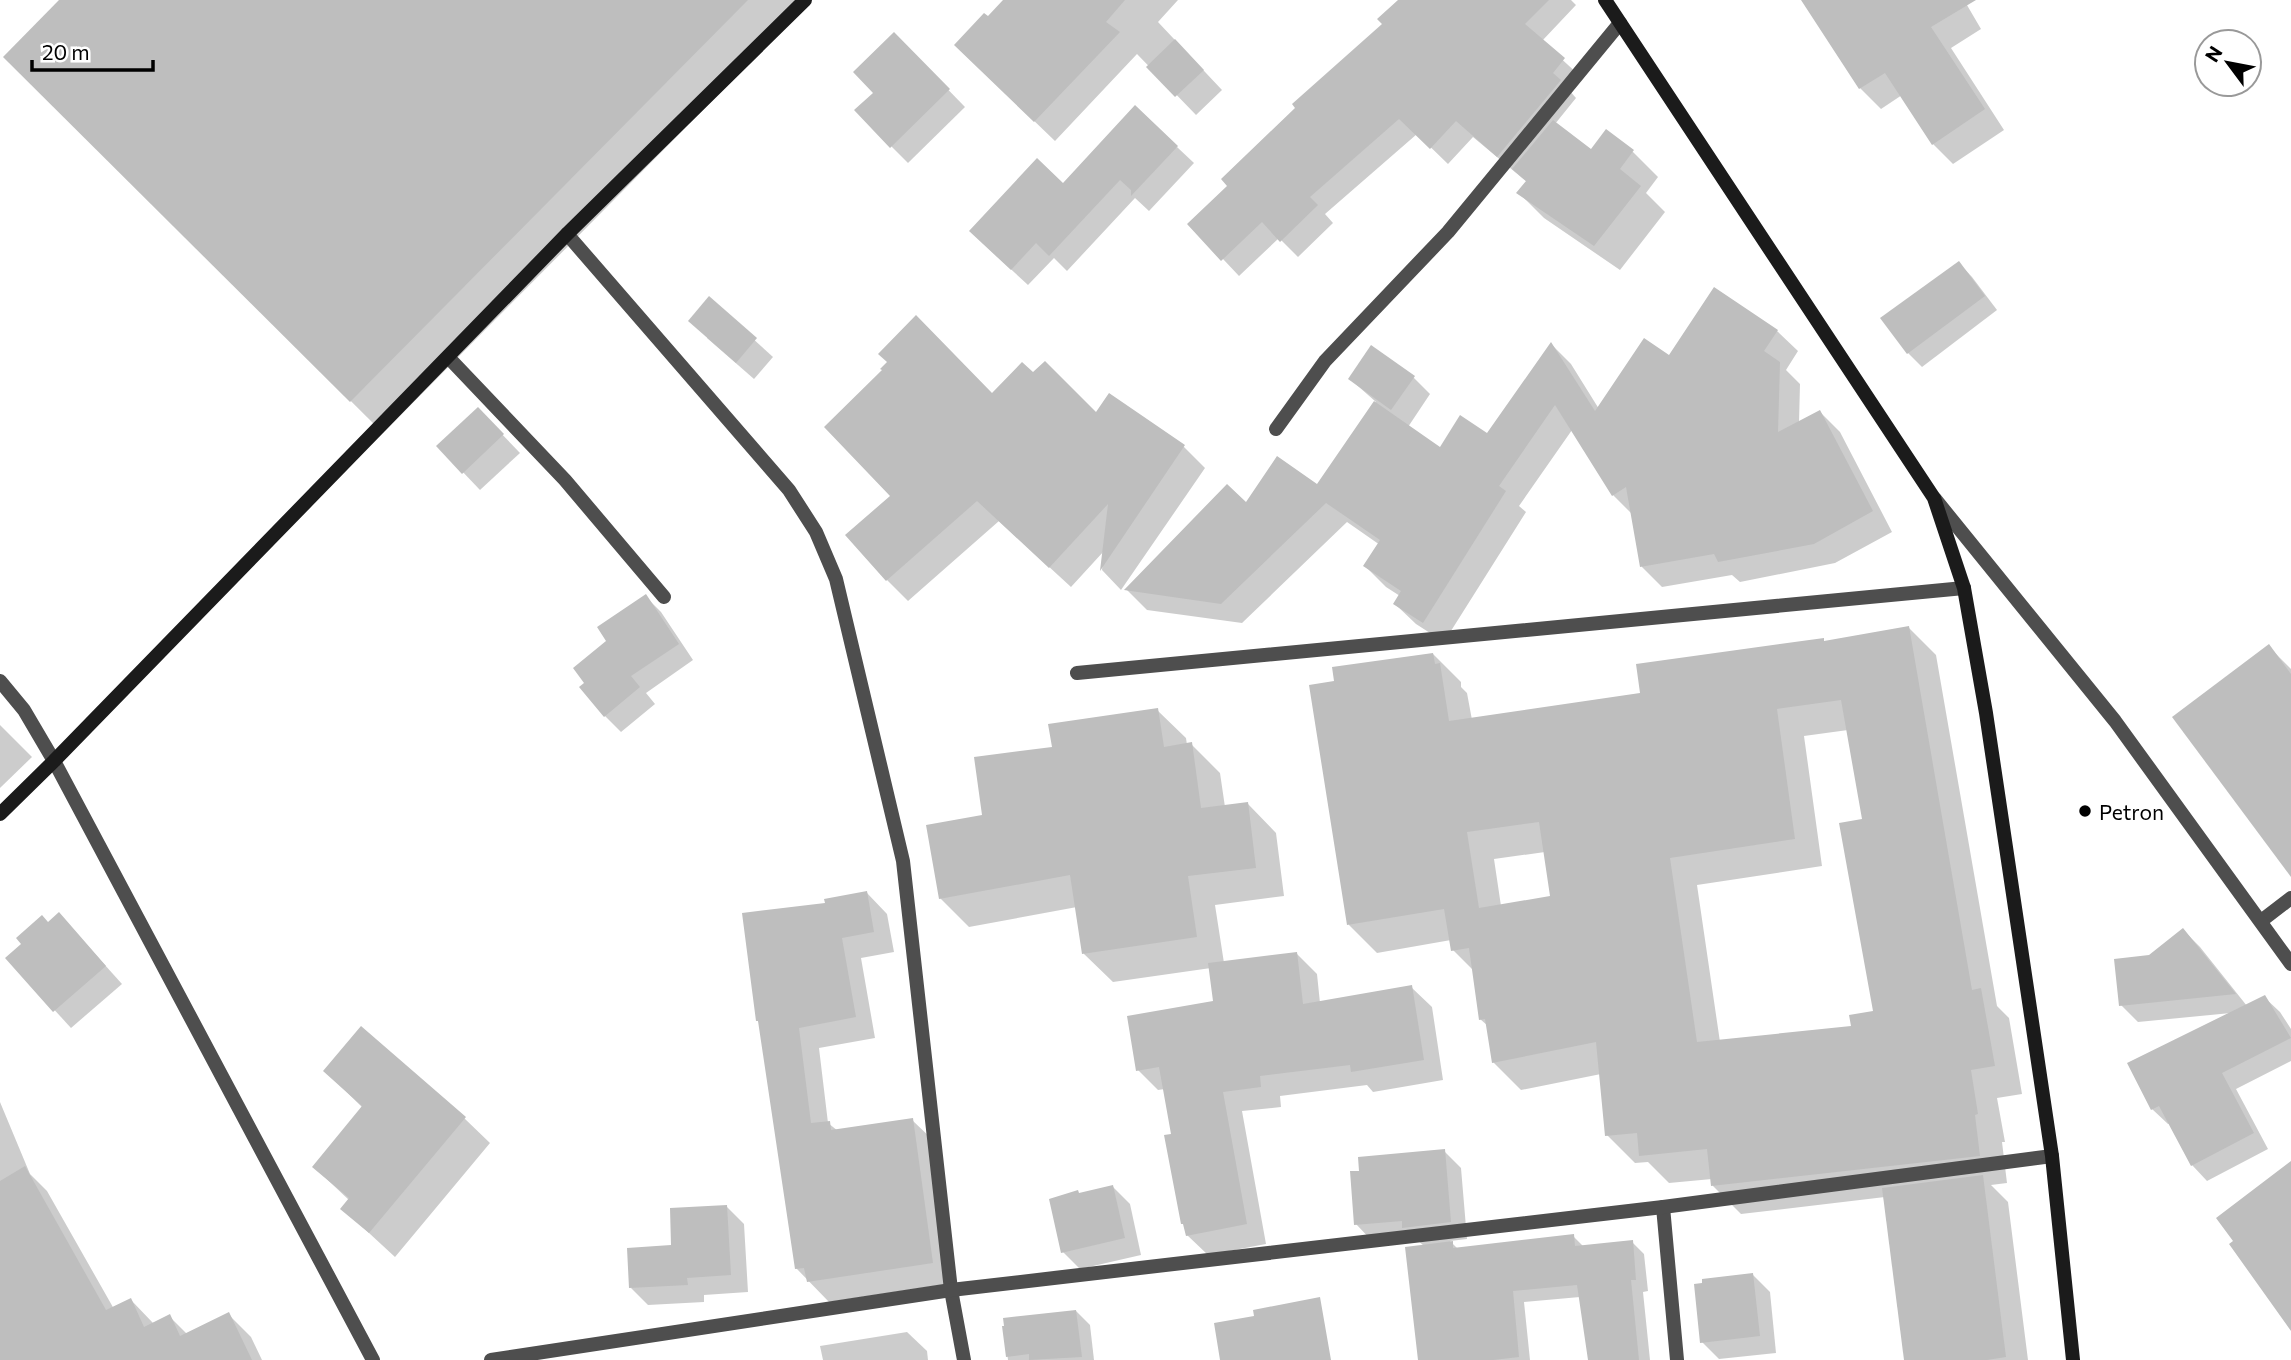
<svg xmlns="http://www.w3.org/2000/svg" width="2291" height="1360" viewBox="0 0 2291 1360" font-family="Commissioner,sans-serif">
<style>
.shadow{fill:#0003;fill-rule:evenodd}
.building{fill:#bebebe;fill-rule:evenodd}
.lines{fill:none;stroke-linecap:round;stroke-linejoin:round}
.service{stroke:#4e4e4e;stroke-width:14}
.minor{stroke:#4e4e4e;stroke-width:14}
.tertiary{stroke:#4e4e4e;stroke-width:14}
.secondary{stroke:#1b1b1b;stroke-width:14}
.poi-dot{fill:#000;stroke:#fff;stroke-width:2.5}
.labels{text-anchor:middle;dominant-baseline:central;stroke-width:6;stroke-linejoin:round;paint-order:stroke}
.poi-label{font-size:21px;fill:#000;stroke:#fff;text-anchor:start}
</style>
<rect width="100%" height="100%" fill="#fff"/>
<!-- shadow -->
<g class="shadow">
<polygon points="62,0 812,0 383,433 5,57"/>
<polygon points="1006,0 1178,0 1158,22 1222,90 1196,115 1137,54 1055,141 976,65 988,18"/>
<polygon points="1400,0 1571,0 1576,5 1542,41 1580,76 1569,90 1576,98 1555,124 1591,152 1633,152 1658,177 1646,193 1665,212 1620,270 1544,218 1519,193 1527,182 1473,137 1448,164 1417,134 1325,214 1333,223 1298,257 1279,238 1239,276 1223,259 1230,186 1384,24"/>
<polygon points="1809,0 1964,0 1981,29 1951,48 2004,130 1953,164 1933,144 1902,95 1881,109 1860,88 1805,3"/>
<polygon points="894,34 965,107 908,163 891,146 876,93"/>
<polygon points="1177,147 1194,163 1149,211 1135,198 1067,271 1054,258 1028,285 988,248 1063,185"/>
<polygon points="1959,263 1972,277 1997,310 1922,367 1908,353 1882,319"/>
<polygon points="709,299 773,357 754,379 707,338"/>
<polygon points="1777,331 1798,351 1786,370 1800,384 1799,423 1820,412 1840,432 1892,532 1835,563 1740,582 1732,575 1662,587 1642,567 1633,515 1613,495 1572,430 1519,506 1526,512 1444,642 1416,624 1395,604 1400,596 1386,587 1365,566 1380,545 1347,522 1242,623 1147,610 1127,590 1246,505 1318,486 1376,402 1350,379 1413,377 1430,394 1408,427 1440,449 1487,436 1551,344 1571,364 1599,409 1670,358"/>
<polygon points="1033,375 1097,414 1109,396 1184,447 1205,468 1121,590 1102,570 1104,551 1071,587 999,521 908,601 887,580 892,496 992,395"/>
<polygon points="494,426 520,453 480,490 438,446"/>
<polygon points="645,596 661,612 693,660 646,693 655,704 621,732 605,716 587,683 609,642"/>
<path d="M1908,627L1936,655L1997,1006L2009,1018L2022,1094L1997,1098L2005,1142H2002L2007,1183L1991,1185L2008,1202L2028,1360H1906L1885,1197L1741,1214L1713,1186L1712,1179L1669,1183L1648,1162L1635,1163L1607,1135L1601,1074L1521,1090L1493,1062L1488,1026L1480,1019L1474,971L1453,950L1451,940L1377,953L1349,925L1336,682L1433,654L1461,682V687L1467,693L1472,720L1642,694L1823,640L1826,643ZM1848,730L1864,820L1875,1013L1853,1027L1720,1042L1697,885L1822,866L1804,736ZM1545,852L1552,898L1501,906L1494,859Z"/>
<polygon points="2269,647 2291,669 2291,874"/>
<polygon points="1157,710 1186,738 1187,745 1191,744 1220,773 1225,807 1248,804 1276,833 1284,896 1215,905 1224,963 1297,954 1317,974 1320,1003 1411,987 1432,1007 1443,1080 1373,1092 1367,1085 1280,1096 1281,1107 1242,1111 1266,1244 1208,1255 1187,1235 1165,1089 1158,1090 1138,1070 1215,1003 1211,968 1113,982 1084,954 1077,907 969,927 940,898 984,816 1054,748"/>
<polygon points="0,725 32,757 0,788"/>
<polygon points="867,893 887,914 894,952 861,958 875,1038 819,1048 828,1123 838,1131 912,1120 933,1140 953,1283 829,1302 796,1268 760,1023 757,1020 827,904"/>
<polygon points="59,914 122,984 71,1028 7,958"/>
<polygon points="2183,930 2200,947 2247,1006 2264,997 2280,1012 2291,1029 2291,1061 2236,1089 2268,1149 2207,1181 2192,1165 2170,1123 2168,1124 2152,1109 2231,1013 2138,1022 2121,1005 2150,957"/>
<polygon points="325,1071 464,1118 490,1143 395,1257 343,1209 350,1201 314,1167 363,1108"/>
<polygon points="0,1102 30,1174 47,1191 114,1309 131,1300 153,1323 170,1317 187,1334 228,1314 251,1337 262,1360 0,1360"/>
<polygon points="1444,1151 1461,1168 1467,1239 1450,1241 1459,1250 1573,1236 1584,1247 1632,1242 1644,1254 1648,1291 1643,1292 1650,1360 1590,1360 1580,1297 1524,1302 1530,1360 1416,1360 1420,1360 1424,1246 1415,1238 1373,1242 1356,1224"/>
<polygon points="1113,1187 1130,1204 1141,1255 1080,1269 1063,1252 1081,1195"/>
<polygon points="727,1207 744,1224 748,1292 704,1295 704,1302 648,1305 631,1288 673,1246"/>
<polygon points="1753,1275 1770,1292 1776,1353 1719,1359 1702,1342"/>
<polygon points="1076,1311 1090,1325 1094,1360 1008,1360 1004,1328"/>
<polygon points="907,1332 927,1351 928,1360 823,1360 820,1346"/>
</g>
<!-- building -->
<g class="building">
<polygon points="59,0 748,0 350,402 3,57"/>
<polygon points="1003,0 1125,0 1106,22 1120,32 1034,122 954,45 984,13 988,16"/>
<polygon points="1398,0 1549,0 1525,24 1565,58 1553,73 1561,80 1497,157 1456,121 1430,149 1399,119 1310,197 1318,205 1280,242 1262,222 1221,261 1187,224 1227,186 1221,179 1295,108 1292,104 1382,24 1377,19"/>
<polygon points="1801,0 1976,0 1931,27 1985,109 1932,145 1885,73 1859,89"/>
<polygon points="894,32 950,89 890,148 854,110 873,93 853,72"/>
<polygon points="1175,39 1204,70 1175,97 1146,67"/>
<polygon points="1135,105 1178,146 1131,196 1131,190 1120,180 1049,256 1036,243 1011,270 969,231 1037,158 1063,183"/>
<polygon points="1553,120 1591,149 1606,129 1634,150 1620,169 1641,186 1594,246 1516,193 1526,181 1512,169"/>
<polygon points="1959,261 1985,296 1907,354 1880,318"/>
<polygon points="1714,287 1778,330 1764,351 1780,362 1778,432 1820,410 1873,511 1814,544 1718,562 1714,554 1640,567 1626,487 1612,496 1555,405 1499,486 1506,491 1423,623 1393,604 1401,591 1363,566 1380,540 1326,503 1221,604 1124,590 1227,484 1246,502 1277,456 1317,484 1374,401 1440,447 1460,415 1487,433 1551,342 1595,411 1644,338 1669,355"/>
<polygon points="709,296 757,338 736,363 688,321"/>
<polygon points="916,315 992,393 1022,362 1033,372 1045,361 1096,412 1109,393 1185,445 1100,571 1108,504 1049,568 977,501 886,581 845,535 890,496 824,427 882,370 880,369 887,362 878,354"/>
<polygon points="1371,345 1415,376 1391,410 1348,379"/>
<polygon points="478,407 504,434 462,474 436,446"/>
<polygon points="646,594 679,644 631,676 640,687 604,717 579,687 584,683 573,668 606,641 597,627"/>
<path d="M1909,626L1972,990L1981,988L1995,1066L1971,1070L1978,1114L1975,1115L1980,1156L1711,1186L1707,1149L1639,1156L1637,1133L1605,1136L1596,1042L1492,1063L1485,1019L1479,1020L1469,948L1451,951L1444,909L1347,925L1309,685L1334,681L1332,667L1433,653L1435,664L1440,663L1449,721L1640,693L1636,664L1824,638V641ZM1841,700L1862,819L1839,823L1873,1011L1849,1015L1851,1026L1697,1042L1670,858L1795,839L1777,709ZM1539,822L1550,896L1479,908L1467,832Z"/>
<polygon points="2269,644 2291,674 2291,877 2172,717"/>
<polygon points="1158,708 1164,747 1192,742 1201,808 1248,802 1256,868 1188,876 1197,937 1082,954 1070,875 939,899 926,825 982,815 974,757 1052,747 1048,724"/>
<polygon points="867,891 874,932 842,938 856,1017 799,1028 811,1123 830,1121 831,1130 913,1118 933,1263 807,1282 804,1268 795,1269 758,1021 756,1021 742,913 825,903 824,899"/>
<polygon points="59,912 106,966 53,1012 5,958 21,944 16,938 42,915 48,922"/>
<polygon points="2183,928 2236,994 2119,1006 2114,959 2149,955"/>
<polygon points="1297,952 1303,1004 1412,985 1424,1060 1351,1072 1350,1065 1260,1076 1261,1087 1223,1092 1247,1224 1186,1236 1183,1224 1181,1224 1164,1135 1171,1134 1159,1067 1136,1071 1127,1016 1213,1001 1208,963"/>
<polygon points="2265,995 2291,1038 2222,1073 2254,1133 2191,1166 2159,1106 2151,1110 2127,1063"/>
<polygon points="361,1026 466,1117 369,1233 340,1209 349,1198 312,1167 362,1106 323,1071"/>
<polygon points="1445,1149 1451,1222 1402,1228 1402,1221 1354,1225 1350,1171 1359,1171 1358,1157"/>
<polygon points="2291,1161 2291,1331 2229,1244 2233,1241 2216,1218"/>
<polygon points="25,1166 106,1310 131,1298 144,1327 170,1314 180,1336 229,1312 252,1360 0,1360 0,1181"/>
<polygon points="1983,1175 2006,1357 1987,1360 1904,1360 1882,1188"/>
<polygon points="1113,1185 1125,1238 1061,1253 1049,1199 1078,1190 1079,1193"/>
<polygon points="727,1205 731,1275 687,1278 688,1285 629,1288 627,1248 671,1245 670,1208"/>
<polygon points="1574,1234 1575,1246 1633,1240 1636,1280 1631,1280 1639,1360 1588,1360 1577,1285 1513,1291 1519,1357 1493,1360 1418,1360 1405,1247 1453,1241 1453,1248"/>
<polygon points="1753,1273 1760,1336 1700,1343 1694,1284 1702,1283 1702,1279"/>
<polygon points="1320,1297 1331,1360 1220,1360 1214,1323 1254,1316 1253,1310"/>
<polygon points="1076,1310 1082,1357 1029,1360 1029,1354 1006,1357 1002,1326 1004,1326 1003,1318"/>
</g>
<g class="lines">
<!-- service -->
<g class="service">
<polyline points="1077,673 1964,588"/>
<polyline points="0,681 24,710 54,761"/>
</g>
<!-- minor -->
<g class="minor">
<polyline points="567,234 789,490 816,532 836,579 903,861 951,1290 964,1360"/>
<polyline points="448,357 565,480 664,597"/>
<polyline points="1276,429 1325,361 1448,232 1620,23"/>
<polyline points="54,761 373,1360"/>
<polyline points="2261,921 2291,898"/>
<polyline points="1663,1207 1677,1360"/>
<polyline points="491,1360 951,1290 1663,1207 2052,1156"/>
</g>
<!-- tertiary -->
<polyline class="tertiary" points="1935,499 2115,721 2291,964"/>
<!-- secondary -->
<g class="secondary">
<polyline points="1605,0 1934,498 1964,588 1986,713 2052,1156 2073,1360"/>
<polyline points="0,814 54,761 567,234 805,0"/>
</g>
</g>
<!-- markers -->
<circle class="poi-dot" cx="2085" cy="811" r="7"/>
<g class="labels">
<!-- poi labels -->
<g class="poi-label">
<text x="2099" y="811">Petron</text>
</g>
</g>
<!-- north arrow -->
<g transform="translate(2228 63) rotate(302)"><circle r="33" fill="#ffffff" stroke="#999999" stroke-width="2"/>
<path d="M0-5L12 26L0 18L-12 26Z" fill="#000000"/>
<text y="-10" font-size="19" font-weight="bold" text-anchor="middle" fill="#000000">N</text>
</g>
<!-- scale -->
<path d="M32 60v10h121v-10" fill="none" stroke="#000000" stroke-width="3.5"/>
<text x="42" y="60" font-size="21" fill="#000000" stroke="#ffffff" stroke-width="5" paint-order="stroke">20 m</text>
</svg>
